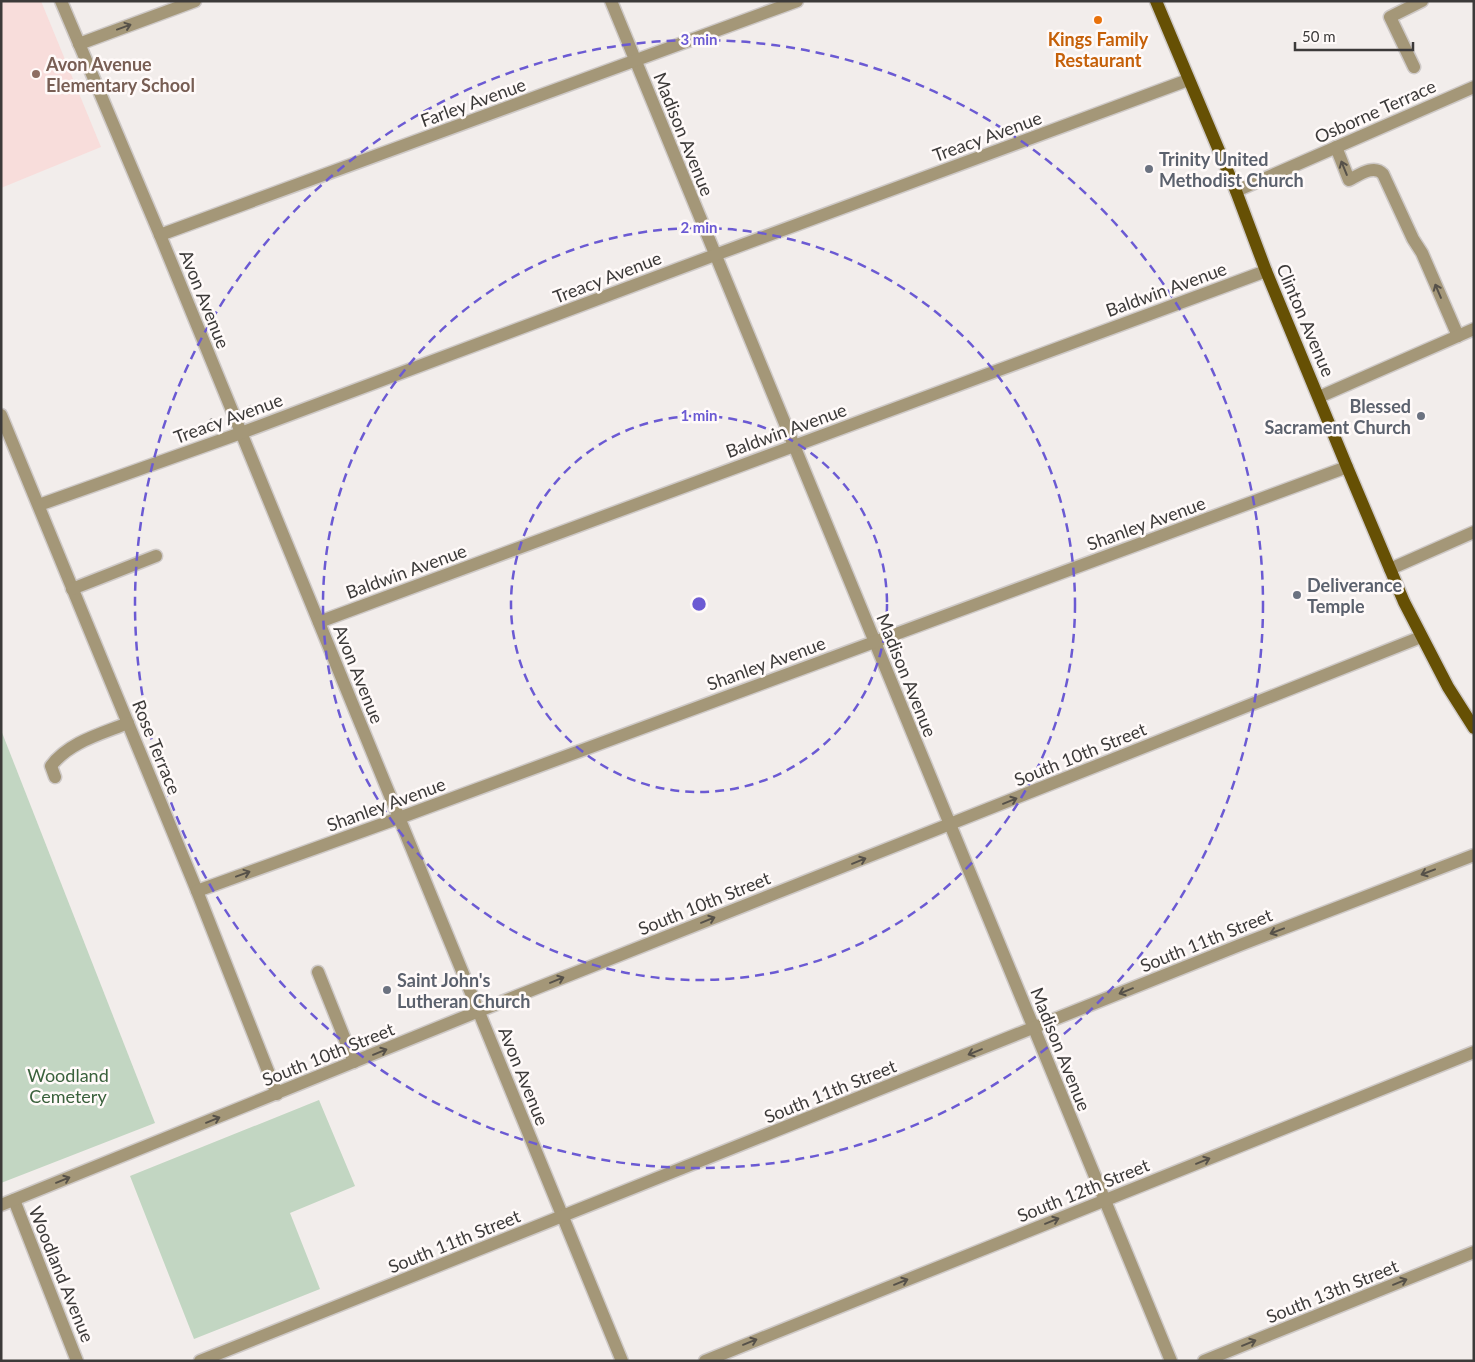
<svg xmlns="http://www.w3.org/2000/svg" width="1475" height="1362" viewBox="0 0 1475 1362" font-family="Lato,sans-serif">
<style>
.education{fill:#f8dddb}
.green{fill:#c2d6c2}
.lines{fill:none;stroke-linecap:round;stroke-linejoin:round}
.minor-casing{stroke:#cec9c7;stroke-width:15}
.major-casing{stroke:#cec9c7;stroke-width:15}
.path{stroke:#959290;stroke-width:3;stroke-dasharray:2.5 4;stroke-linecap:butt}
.minor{stroke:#a49778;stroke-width:12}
.major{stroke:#665004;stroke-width:12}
.oneway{stroke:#565149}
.ring{fill:none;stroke:#6b5ad3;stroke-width:2.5;stroke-dasharray:9 6}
.food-dot{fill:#e8710a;stroke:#fffaf9;stroke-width:2}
.education-dot{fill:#8d6e63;stroke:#fffaf9;stroke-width:2}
.worship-dot{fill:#6b7280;stroke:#fffaf9;stroke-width:2}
.labels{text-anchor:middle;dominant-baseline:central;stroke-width:5;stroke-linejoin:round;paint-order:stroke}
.food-label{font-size:18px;font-weight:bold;fill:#c56008;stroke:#fffaf9}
.education-label{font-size:18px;font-weight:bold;fill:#785e54;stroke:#fffaf9;text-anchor:start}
.street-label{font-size:18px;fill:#3c3a39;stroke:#fffaf9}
.worship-label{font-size:18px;font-weight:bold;fill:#5b616d;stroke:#fffaf9;text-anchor:start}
.park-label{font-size:18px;fill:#3a613c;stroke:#fffaf9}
.centre{fill:#6b5ad3;stroke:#fffaf9;stroke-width:2.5}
.ring-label{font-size:15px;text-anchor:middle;font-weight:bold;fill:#6b5ad3;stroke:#fffaf9;stroke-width:5;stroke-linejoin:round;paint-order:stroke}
</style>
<rect width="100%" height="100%" fill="#f2edeb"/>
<!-- education -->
<polygon class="education" points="1,1 41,1 101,147 1,188"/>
<!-- green -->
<g class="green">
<polygon points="1,730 155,1123 1,1183"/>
<polygon points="319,1100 355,1186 290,1213 320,1289 194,1339 130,1176"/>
</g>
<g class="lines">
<defs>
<g id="minor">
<polyline points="61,1 160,235 622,1361"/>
<polyline points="611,1 1171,1361"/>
<polyline points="79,44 195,1"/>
<polyline points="1414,67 1390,17 1422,1"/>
<path d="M1336,147L1349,180C1359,175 1374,164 1383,174L1413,239L1422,253L1458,336"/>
<polyline points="1236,191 1474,87"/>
<polyline points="160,235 797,1"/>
<polyline points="1319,397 1474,329"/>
<polyline points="1,415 197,891 277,1094"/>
<polyline points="39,505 241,433 715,255 1188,80"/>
<polyline points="1390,569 1474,532"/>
<polyline points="72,589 156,556"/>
<polyline points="319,622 1266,271"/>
<path d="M55,777L51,766C69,742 101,734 128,723"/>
<polyline points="197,891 399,818 1347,467"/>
<polyline points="318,972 354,1062"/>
<polyline points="14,1200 77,1361"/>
<polyline points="1,1205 479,1011 1421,637"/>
<polyline points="200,1361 1240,945 1474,855"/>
<polyline points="705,1361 1474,1052"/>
<polyline points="1204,1361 1474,1252"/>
</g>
<polyline id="major" points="1156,1 1236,191 1266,271 1347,467 1404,602 1448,687 1474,728"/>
</defs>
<!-- minor casing -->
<use href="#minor" class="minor-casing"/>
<!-- major casing -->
<use href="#major" class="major-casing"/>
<!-- path -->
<g class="path">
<polyline points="249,407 252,406 253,409"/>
<polyline points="213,427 211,420 214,419"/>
</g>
<!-- minor -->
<use href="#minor" class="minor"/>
<!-- major -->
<use href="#major" class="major"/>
</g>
<!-- one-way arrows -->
<defs><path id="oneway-shaft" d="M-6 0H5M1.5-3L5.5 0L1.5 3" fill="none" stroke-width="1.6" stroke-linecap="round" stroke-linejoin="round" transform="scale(1.25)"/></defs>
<g class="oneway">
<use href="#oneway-shaft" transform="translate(124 27) rotate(-20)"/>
<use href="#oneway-shaft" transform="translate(1344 168) rotate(-112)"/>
<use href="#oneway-shaft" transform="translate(1438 291) rotate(-113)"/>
<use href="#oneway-shaft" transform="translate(1010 801) rotate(-22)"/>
<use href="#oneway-shaft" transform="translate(859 861) rotate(-22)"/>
<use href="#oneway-shaft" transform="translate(1428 872) rotate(159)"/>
<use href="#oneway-shaft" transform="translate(243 874) rotate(-20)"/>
<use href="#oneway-shaft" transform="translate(708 920) rotate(-22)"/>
<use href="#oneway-shaft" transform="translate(1277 931) rotate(159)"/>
<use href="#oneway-shaft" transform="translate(557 980) rotate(-22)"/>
<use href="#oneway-shaft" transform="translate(1126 991) rotate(158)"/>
<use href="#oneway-shaft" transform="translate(380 1052) rotate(-22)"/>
<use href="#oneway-shaft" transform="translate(975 1052) rotate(158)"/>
<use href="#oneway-shaft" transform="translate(213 1120) rotate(-22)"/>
<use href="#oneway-shaft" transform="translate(1203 1161) rotate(-22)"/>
<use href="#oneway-shaft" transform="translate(63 1180) rotate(-22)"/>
<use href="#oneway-shaft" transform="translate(1052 1221) rotate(-22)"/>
<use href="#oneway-shaft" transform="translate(901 1282) rotate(-22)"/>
<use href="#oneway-shaft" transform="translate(1400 1282) rotate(-22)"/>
<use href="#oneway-shaft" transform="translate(750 1342) rotate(-22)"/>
<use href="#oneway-shaft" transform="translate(1249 1343) rotate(-22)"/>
</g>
<!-- distance rings -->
<g class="ring">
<circle cx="699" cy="604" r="188"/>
<circle cx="699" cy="604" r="376"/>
<circle cx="699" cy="604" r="564"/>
</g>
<!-- markers -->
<circle class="food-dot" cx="1098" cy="20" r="5"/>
<circle class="education-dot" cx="36" cy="74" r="5"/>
<g class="worship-dot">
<circle cx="1149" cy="169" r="5"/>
<circle cx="1421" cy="416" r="5"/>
<circle cx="1297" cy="595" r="5"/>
<circle cx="387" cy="990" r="5"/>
</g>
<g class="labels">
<!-- food labels -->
<g class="food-label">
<text x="1098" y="39">Kings Family<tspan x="1098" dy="21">Restaurant</tspan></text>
</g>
<!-- education labels -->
<g class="education-label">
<text x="46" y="64">Avon Avenue<tspan x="46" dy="21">Elementary School</tspan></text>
</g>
<!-- street labels -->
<g class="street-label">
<text transform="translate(473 102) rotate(-20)">Farley Avenue</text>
<text transform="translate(1375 111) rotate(-24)">Osborne Terrace</text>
<text transform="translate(684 134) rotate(68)">Madison Avenue</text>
<text transform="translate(987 136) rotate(-20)">Treacy Avenue</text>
<text transform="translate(607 277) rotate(-21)">Treacy Avenue</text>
<text transform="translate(1166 289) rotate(-20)">Baldwin Avenue</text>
<text transform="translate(205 299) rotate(68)">Avon Avenue</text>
<text transform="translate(1306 320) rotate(67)">Clinton Avenue</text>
<text transform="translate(228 418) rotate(-20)">Treacy Avenue</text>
<text transform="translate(786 430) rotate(-20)">Baldwin Avenue</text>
<text transform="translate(1146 523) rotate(-20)">Shanley Avenue</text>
<text transform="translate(406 571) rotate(-20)">Baldwin Avenue</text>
<text transform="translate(766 663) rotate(-20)">Shanley Avenue</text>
<text transform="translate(359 674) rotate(68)">Avon Avenue</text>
<text transform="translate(907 675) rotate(68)">Madison Avenue</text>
<text transform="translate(157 747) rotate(68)">Rose Terrace</text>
<text transform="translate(1080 754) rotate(-22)">South 10th Street</text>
<text transform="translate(386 804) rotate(-20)">Shanley Avenue</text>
<text transform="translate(704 903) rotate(-22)">South 10th Street</text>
<text transform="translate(1206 940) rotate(-22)">South 11th Street</text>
<text transform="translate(1061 1049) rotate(68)">Madison Avenue</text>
<text transform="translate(328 1054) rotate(-22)">South 10th Street</text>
<text transform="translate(524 1076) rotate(68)">Avon Avenue</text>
<text transform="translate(830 1091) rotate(-22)">South 11th Street</text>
<text transform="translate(1083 1190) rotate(-22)">South 12th Street</text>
<text transform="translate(454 1241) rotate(-22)">South 11th Street</text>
<text transform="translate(62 1274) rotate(68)">Woodland Avenue</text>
<text transform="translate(1332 1291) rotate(-22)">South 13th Street</text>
</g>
<!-- worship labels -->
<g class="worship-label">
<text x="1159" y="159">Trinity United<tspan x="1159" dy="21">Methodist Church</tspan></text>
<text x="1411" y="406" text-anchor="end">Blessed<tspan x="1411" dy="21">Sacrament Church</tspan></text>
<text x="1307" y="585">Deliverance<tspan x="1307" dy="21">Temple</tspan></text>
<text x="397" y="980">Saint John's<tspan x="397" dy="21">Lutheran Church</tspan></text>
</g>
<!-- park labels -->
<g class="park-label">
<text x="68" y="1075">Woodland<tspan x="68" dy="21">Cemetery</tspan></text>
</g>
</g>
<circle cx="699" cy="604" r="8" class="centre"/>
<g class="ring-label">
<text x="699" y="45">3 min</text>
<text x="699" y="233">2 min</text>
<text x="699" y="421">1 min</text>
</g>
<!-- border -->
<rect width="1475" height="1362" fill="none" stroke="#3c3a39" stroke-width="5"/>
<!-- scale -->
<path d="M1295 42v8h118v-8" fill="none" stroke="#3c3a39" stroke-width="2.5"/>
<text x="1302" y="42" font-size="15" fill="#3c3a39" stroke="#fffaf9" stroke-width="4" paint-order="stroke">50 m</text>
</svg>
